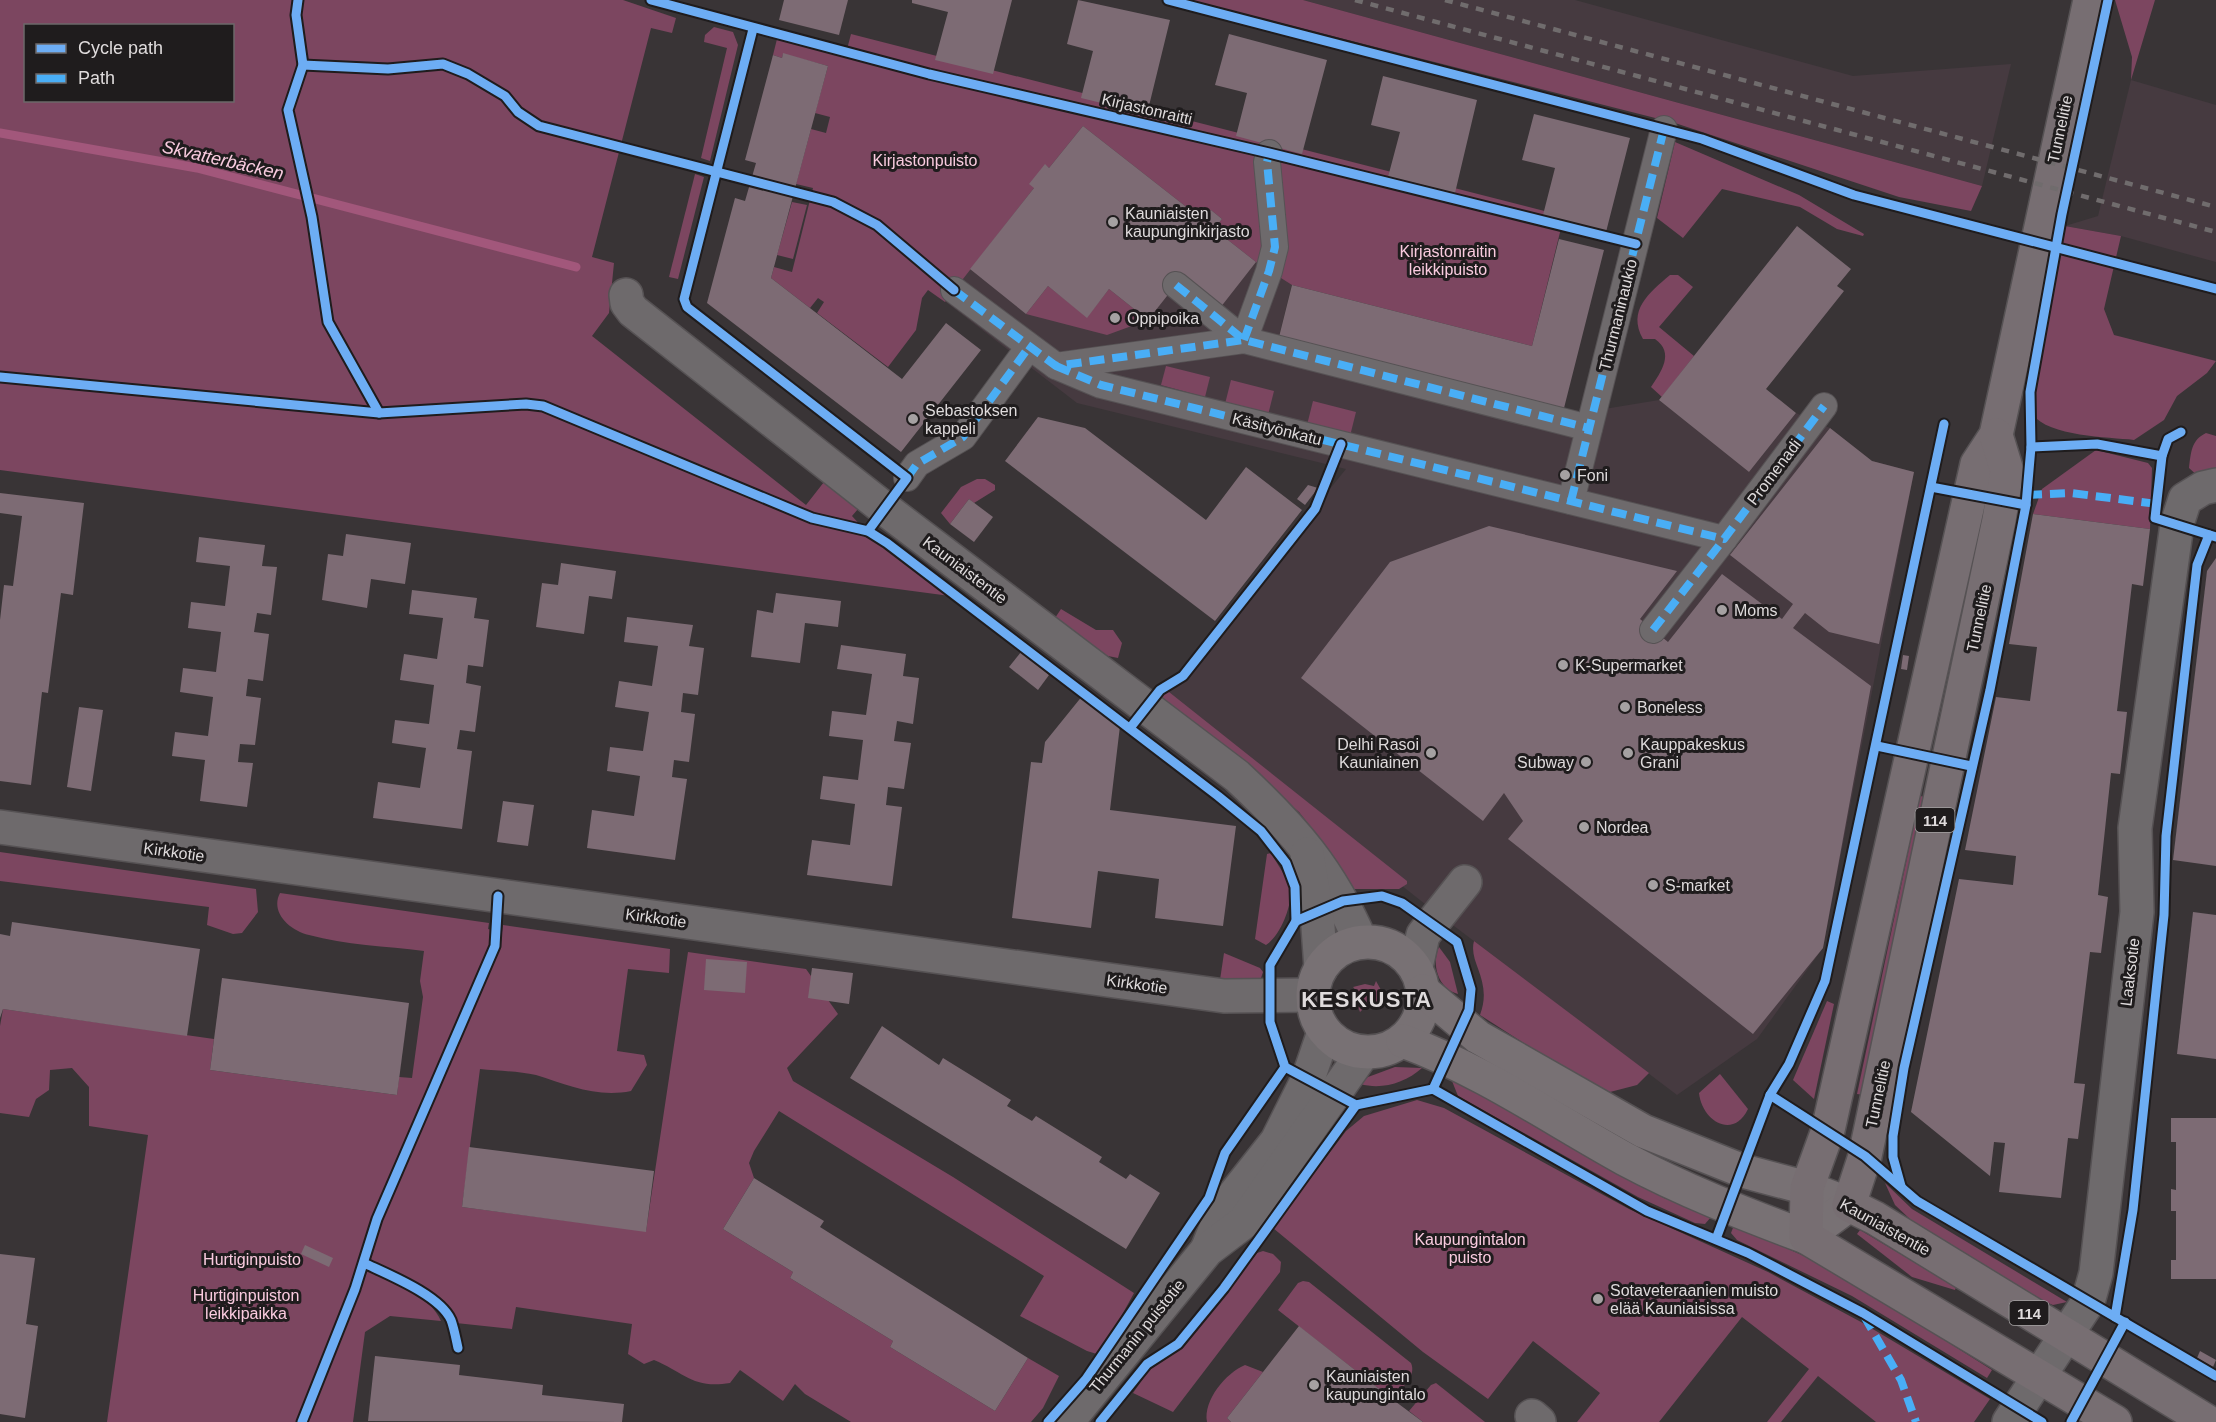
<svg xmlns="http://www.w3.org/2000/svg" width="2216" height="1422" viewBox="0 0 2216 1422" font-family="Arial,sans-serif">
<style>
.built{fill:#463a40}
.green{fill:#7c4660;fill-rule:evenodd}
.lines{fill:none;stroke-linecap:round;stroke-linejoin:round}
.stream{stroke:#a2577b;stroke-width:9}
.building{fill:#7d6b74}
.pedestrian-casing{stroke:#565254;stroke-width:28}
.minor-casing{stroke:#565254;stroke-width:36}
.tertiary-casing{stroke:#565254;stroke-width:36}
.secondary-casing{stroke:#565254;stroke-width:36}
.primary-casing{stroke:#565254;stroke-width:36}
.pedestrian{stroke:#6e6a6c;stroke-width:26}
.minor{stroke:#6e6a6c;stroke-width:33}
.tertiary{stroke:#6e6a6c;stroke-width:33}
.secondary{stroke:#787174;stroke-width:33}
.primary{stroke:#776e72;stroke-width:33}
.rail{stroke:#706c6d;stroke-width:4.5;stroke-dasharray:8 8;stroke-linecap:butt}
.quiet{stroke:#49aef6;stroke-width:8;stroke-dasharray:15 8;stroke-linecap:butt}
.cycleway-casing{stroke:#1f1c1d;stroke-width:13}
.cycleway{stroke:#6dadf4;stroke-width:9}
.poi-dot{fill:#a5a1a2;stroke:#1f1c1d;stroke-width:2}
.labels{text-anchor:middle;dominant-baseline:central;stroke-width:6;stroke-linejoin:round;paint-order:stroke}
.shield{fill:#1f1c1d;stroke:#a5a2a3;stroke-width:1.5}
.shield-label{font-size:15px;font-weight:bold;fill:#dfdbdc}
.street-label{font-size:16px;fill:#dfdbdc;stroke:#1f1c1d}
.park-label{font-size:16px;fill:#facbdf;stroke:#1f1c1d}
.poi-label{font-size:16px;fill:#dfdbdc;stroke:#1f1c1d;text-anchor:start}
.water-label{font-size:18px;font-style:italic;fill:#f9cbdf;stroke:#1f1c1d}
.district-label{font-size:22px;font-weight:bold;letter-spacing:1.5px;fill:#dfdbdc;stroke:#1f1c1d}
</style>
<rect width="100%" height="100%" fill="#393436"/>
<!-- built -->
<g class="built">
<polygon points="1303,0 1575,0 1853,76 2011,64 1982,186"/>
<polygon points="2131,80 2216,105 2216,262 2121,236 2065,226 2098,216"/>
<polygon points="1074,115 1319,175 1277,344 1562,416 1659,400 1749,472 1796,413 1830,428 1872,461 1914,472 1823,948 1757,1039 1677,1095 1425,904 1162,696 1346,469 1077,403 929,289"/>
</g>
<!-- green -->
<g class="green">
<path d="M0,0H623L676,18L672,33L651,28L592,257L614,263L609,313L592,336L806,505L824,482L858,509L852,516L873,539L950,596L0,470ZM26,26H232V100H26Z"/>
<polygon points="1190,0 1303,0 1982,186 1971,211 1899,197 1675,123"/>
<polygon points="2115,0 2155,0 2131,80 2132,57"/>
<polygon points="714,27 733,32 738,45 710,161 701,158 727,48 704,42 705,35"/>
<polygon points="851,34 1564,216 1532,346 1292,285 1256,262 1214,229 1222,219 1211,210 1203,220 1083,126 1049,168 1045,165 1034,188 945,302 928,290 922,298 916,330 888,367 817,313 824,302 818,298 810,308 771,278 774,267 792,272 813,188 796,184 811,129 826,133 830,117 815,113 828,66 783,54 782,58 773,55 777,39 845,57"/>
<polygon points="1675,142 1799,195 1864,234 1863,236 1837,229 1800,207 1722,189 1683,238 1657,218"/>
<polygon points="695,174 704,177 678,279 669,277"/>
<polygon points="792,202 807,205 793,259 777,255"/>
<path d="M2065,226L2121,236L2104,309L2114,335L2216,361L2207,373L2177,396L2164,420L2134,440C2107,437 2044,437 2030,411Z"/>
<path d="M1670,275H1678L1693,287L1659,327L1694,356L1662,397L1651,387C1661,372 1675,353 1655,339H1643C1627,310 1649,293 1670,275Z"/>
<polygon points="1048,286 1087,317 1109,289 1148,320 1107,335 1026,314"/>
<polygon points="1166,366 1210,377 1205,397 1161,385"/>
<polygon points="1231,380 1274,391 1268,415 1225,404"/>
<polygon points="1313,401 1356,412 1350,436 1307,425"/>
<path d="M2206,433L2216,436V471L2199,477L2189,468C2191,453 2191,440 2206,433Z"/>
<polygon points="2096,450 2148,463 2152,468 2150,529 2033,514 2042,489"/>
<polygon points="977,479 985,479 995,485 995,490 974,503 969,499 950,524 941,513 961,487"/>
<polygon points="1061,609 1096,630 1113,630 1122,643 1118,658 1103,655 1055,618"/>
<polygon points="1164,692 1169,692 1407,881 1407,884 1399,889 1349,889 1323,843 1299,812 1158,698"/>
<polygon points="1920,796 1926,797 1865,1095 1857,1094"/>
<polygon points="0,852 256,889 258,912 242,933 233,934 207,925 209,907 0,881"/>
<path d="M1271,853C1277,864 1287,877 1290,888C1293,905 1280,936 1266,945L1255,939L1267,854Z"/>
<path d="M280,893L489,923L488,929L502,932L503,925L670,949L669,973L628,969L617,1051L644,1055L647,1065L631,1091C597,1098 568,1085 536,1075C519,1071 498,1071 480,1069L462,1207L646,1231L688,952L806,969L838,1014L787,1068L793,1081L953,1177L1134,1293L1100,1355L1087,1351L1020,1316L1044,1276L779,1111L754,1151L749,1163L754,1178L723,1229L793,1272L790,1278L893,1341L890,1347L995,1411L1028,1358L1059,1376L1043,1408L1031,1422H851L805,1394L795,1384L783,1401L740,1370L730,1383C693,1389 685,1373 654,1360L644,1364L628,1354L632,1324L516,1307L512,1329L456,1323L447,1306L379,1264L375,1275C398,1283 431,1297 441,1321L390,1316L365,1332L353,1422H107L148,1135L89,1126V1087L72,1068L50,1070L49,1090L36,1099L29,1117L0,1113V1026L3,1009L214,1039L210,1070L397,1095L399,1077L412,1078L423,997L420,981L424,951C386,946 345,945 309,935C289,930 270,912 280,893Z"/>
<path d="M1474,941L1649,1073L1637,1085L1610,1092L1555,1063L1480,1015C1493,980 1468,963 1474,941Z"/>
<path d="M1439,947L1450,962L1458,994C1438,989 1431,964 1439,947Z"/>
<polygon points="1224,953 1260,968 1263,972 1260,981 1220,980"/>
<polygon points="1376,981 1381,990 1379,1000 1385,1005 1376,1008 1365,1007 1360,1012 1356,1002 1358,993 1353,987 1365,984 1374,986"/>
<polygon points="1827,1001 1834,1004 1814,1099 1793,1080"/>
<path d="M1395,1067L1422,1068C1405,1083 1382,1090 1360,1084L1368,1077Z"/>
<path d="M1720,1074L1748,1109C1733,1140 1702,1121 1699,1093Z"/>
<polygon points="1450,1076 1664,1198 1711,1217 1705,1224 1695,1223 1638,1197 1458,1096"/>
<polygon points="1417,1100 1444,1108 1629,1209 1768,1272 1861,1322 1990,1399 1974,1422 1876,1422 1818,1376 1781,1422 1767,1422 1809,1369 1742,1317 1659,1422 1577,1422 1600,1393 1533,1341 1488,1399 1423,1352 1273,1228 1346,1131 1364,1116"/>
<polygon points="1885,1183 1912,1209 2067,1302 2053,1305 2043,1301 1912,1221 1895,1205"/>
<polygon points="1734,1225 1829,1267 1992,1370 1987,1378 1852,1296 1737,1240 1731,1233"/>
<polygon points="1860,1230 1956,1287 1955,1290 1912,1277 1857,1234"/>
<polygon points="1263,1251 1273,1254 1281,1262 1280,1272 1173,1412 1133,1393 1149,1370 1181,1349 1257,1253"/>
<path d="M1303,1281L1309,1282L1411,1363C1417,1377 1401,1388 1392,1399L1278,1310L1298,1283Z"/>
<path d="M1245,1365L1263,1372L1227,1418L1231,1422H1207C1203,1400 1226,1373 1245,1365Z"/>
<polygon points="1436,1383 1485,1422 1423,1422 1409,1411 1431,1385"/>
</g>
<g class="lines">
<!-- stream -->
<polyline class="stream" points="0,133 197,168 576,267"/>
</g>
<!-- building -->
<g class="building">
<polygon points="784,0 848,0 839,35 779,20"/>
<polygon points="912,0 1012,0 993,74 935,60 948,12 912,3"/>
<polygon points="1078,0 1170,20 1147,114 1081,98 1093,51 1067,44"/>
<polygon points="1229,34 1327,60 1302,154 1236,136 1247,93 1215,85"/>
<polygon points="783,53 828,66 771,278 902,379 946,323 981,350 901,452 707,303 735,198 745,201 756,163 745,160 773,55 782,58"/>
<polygon points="1383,76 1477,100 1455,193 1388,177 1400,132 1371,125"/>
<polygon points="1534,114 1630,138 1606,232 1543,215 1555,168 1522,160"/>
<polygon points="1083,126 1203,220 1211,210 1222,219 1214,229 1256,262 1220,308 1182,277 1148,320 1109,289 1087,318 1048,286 1026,314 970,269 1034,188 1029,184 1045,164 1049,168"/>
<polygon points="1797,226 1851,269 1837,286 1844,291 1766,389 1796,413 1749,472 1659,400"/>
<polygon points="1559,239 1604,250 1562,416 1277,345 1292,285 1532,346"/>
<polygon points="1038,417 1085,428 1206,520 1246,467 1302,510 1215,621 1005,461"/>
<polygon points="1830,428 1872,461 1914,472 1879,644 1829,632 1805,613 1793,628 1871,686 1823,948 1753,1034 1508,839 1523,821 1504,793 1483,821 1301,678 1390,562 1489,526 1677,571 1640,619 1668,642 1722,574 1782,619 1793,604 1730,555"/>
<polygon points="1308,485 1318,488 1305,505 1297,499"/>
<polygon points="0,493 84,503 73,595 61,593 48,693 42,692 31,785 0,781 0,620 4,585 13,586 22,516 0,513"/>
<polygon points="969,499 993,517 974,542 950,524"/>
<polygon points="2033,514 2150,529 2143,586 2132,584 2117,711 2127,712 2120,774 2111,773 2098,895 2108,897 2101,953 2090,952 2074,1083 2085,1084 2078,1139 2068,1138 2061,1198 1999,1192 2005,1143 1994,1142 1990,1176 1911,1112 1959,879 2013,885 2016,856 1965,850 1996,697 2030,701 2037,647 2009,644"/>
<polygon points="346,534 411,543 405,584 371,579 367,608 322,600 328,554 343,556"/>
<polygon points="199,537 265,545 262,566 277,567 271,615 257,613 254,632 269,634 263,681 248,679 246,696 261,698 255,745 240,744 238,762 253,763 247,807 200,801 205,760 172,756 175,732 208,736 213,697 180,692 183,668 216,672 221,632 188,628 191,602 225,606 230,566 196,562"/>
<polygon points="2216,558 2216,866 2173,860 2207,571"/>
<polygon points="561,563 616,571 612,599 589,596 584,634 536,627 542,583 558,585"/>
<polygon points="2012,576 2018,577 2015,591 2009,590"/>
<polygon points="412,590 477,598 474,618 489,620 483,667 468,665 466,683 481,686 475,732 460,730 457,749 472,751 462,829 373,818 378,782 420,788 426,748 392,743 395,720 429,724 434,685 400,680 404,654 437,659 443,618 409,614"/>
<polygon points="776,593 841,601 838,627 805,623 800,663 751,657 757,610 773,613"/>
<polygon points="627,617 693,625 689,646 704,648 698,695 683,693 681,712 695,714 689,762 674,760 672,777 687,779 675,860 587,848 592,810 634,816 640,776 607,771 610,747 643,751 649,712 615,707 619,681 652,686 658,646 624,642"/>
<polygon points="841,645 906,654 903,676 919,678 913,724 897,721 894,741 911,743 904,789 888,787 886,805 902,807 892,886 807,875 812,840 850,845 855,804 820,799 823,776 858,780 863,740 829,736 832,711 866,715 872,674 837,669"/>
<polygon points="1021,652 1049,675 1038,690 1009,667"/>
<polygon points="1903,655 1909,656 1907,670 1901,669"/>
<polygon points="1083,695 1120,726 1110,810 1236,826 1223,926 1155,918 1159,879 1098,871 1091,928 1012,918 1031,762 1042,763 1045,742"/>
<polygon points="79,707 103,710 91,791 67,787"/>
<polygon points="503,801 534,805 528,846 497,842"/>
<polygon points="2193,912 2216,915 2216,1059 2177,1054"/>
<polygon points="12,922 200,949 187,1036 3,1009 0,1018 0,934 10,936"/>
<polygon points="706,959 747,962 745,993 704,990"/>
<polygon points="812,968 853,973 849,1004 808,998"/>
<polygon points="222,978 409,1003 397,1095 210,1070"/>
<polygon points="882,1026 939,1065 943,1058 1011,1100 1007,1106 1032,1121 1036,1116 1102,1157 1099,1162 1126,1179 1130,1174 1160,1193 1126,1249 850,1078"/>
<polygon points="2171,1118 2216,1118 2216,1279 2171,1279 2171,1260 2176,1260 2176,1211 2171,1211 2171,1189 2176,1190 2176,1142 2171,1142"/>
<polygon points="469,1147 654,1171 646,1232 462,1207"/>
<polygon points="754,1178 824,1221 820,1227 1028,1358 995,1411 890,1347 893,1341 790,1278 793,1272 723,1229"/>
<polygon points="305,1245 333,1258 329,1267 301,1254"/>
<polygon points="0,1254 35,1258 26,1324 38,1326 25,1418 0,1414"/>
<polygon points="1299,1326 1392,1399 1423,1422 1231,1422 1227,1418"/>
<polygon points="2200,1351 2216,1360 2213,1367 2197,1358"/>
<polygon points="375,1356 460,1365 459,1375 543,1385 542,1395 624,1404 622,1422 368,1421"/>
</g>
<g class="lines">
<defs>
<g id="pedestrian">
<polyline points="1176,285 1244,340"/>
<polyline points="954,290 1056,366 1244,340 1589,428"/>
<polyline points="1244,340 1269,271 1275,247 1267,162 1269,153"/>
<polyline points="1056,366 1101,385 1724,539 1824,406"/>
<polyline points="907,478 917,464 963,437 1029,347"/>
<polyline points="1571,501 1664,129"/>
<polyline points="1653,630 1724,539"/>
</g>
<g id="minor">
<path d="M626,295L627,303L633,311L885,509L1237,776C1294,829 1330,870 1361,942"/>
<polyline points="0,827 1224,996 1312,995"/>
<polyline points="1307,854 1317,913 1321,968"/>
<polyline points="1416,967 1423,935 1465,882"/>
<polyline points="1532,1416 1539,1422"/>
<polyline points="2009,1422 2088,1302 2096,1273 2137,912 2135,828 2177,524 2185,499 2203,488 2216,485"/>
</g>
<g id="tertiary">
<polyline points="1207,1250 1224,1208 1277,1141 1308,1079 1324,1032"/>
<polyline points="1067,1422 1207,1250 1244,1222 1363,1053"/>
</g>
<g id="secondary">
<circle cx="1368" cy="997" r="55"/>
<polyline points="1423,991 1478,1037 1643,1131 1743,1171 1807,1188 1833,1198"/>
<path d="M1403,1041C1482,1070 1551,1118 1625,1159C1683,1190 1744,1214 1806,1237L1849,1205"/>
</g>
<g id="primary">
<polyline points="2090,0 1996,435 1977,464 1828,1130 1807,1188 1806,1237 2115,1422"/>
<polyline points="1996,435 2007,471 1999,520 1865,1156 1849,1205 1875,1218 2208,1422"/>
</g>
</defs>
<!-- pedestrian casing -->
<use href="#pedestrian" class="pedestrian-casing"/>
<!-- minor casing -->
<use href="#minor" class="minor-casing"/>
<!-- tertiary casing -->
<use href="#tertiary" class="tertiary-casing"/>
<!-- secondary casing -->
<use href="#secondary" class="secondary-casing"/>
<!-- primary casing -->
<use href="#primary" class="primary-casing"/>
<!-- pedestrian -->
<use href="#pedestrian" class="pedestrian"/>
<!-- minor -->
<use href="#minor" class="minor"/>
<!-- tertiary -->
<use href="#tertiary" class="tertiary"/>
<!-- secondary -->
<use href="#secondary" class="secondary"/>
<!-- primary -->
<use href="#primary" class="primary"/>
<!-- rail -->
<g class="rail">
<polyline points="1355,0 2216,232"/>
<polyline points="1445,0 2216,207"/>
</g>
<!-- quiet -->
<g class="quiet">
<polyline points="1176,285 1244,340"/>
<polyline points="954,290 1056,366 1244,340 1589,428"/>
<polyline points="1244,340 1269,271 1275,247 1267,162 1269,153"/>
<polyline points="1056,366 1101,385 1724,539 1824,406"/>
<polyline points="907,478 917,464 963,437 1029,347"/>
<polyline points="2027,495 2071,493 2157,504"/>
<polyline points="1571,501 1664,129"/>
<polyline points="1653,630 1724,539"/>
<polyline points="1864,1316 1901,1380 1916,1422"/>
</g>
<defs>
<g id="cycleway">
<polyline points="298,0 296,15 303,65 288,110 312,217 328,322 379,413"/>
<polyline points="651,0 929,74 1269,153 1636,244"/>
<polyline points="1168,0 1702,139 1854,195 2216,289"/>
<polyline points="753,29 684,299 687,307 907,478 868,531"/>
<polyline points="303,65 388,69 443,64 468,74 505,96 518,112 539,126 833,202 877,225 954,290"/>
<polyline points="0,377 379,413 526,404 543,406 812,518 868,531 887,543 1218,796 1261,831 1286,863 1295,887 1296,921 1270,965 1270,1022 1285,1067 1356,1105 1433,1089 1647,1211 1748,1253 1863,1313 2042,1422"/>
<polyline points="2181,432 2168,439 2162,456 2155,518 2216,537"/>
<polyline points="2031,447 2097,444 2162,456"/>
<polyline points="1931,487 2026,505"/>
<polyline points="1130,728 1160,690 1183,676 1315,509 1341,444"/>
<polyline points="1877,746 1971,766"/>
<polyline points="1296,921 1343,901 1382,896 1402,903 1457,942 1471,989 1469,1010 1433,1089"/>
<polyline points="1770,1095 1865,1156 1917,1201 2216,1376"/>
<polyline points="1901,1186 1893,1157 1893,1136 1904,1068 1990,690 2026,505 2031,447 2030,392 2062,214 2108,0"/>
<polyline points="1716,1239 1770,1095 1789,1064 1825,981 1944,424"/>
<path d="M364,1263C387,1274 440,1295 451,1320C454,1328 456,1339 458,1348"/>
<polyline points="2115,1317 2133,1210 2164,915 2166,836 2197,565 2209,535"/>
<polyline points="302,1422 355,1289 377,1219 495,946 498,896"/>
<polyline points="1048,1422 1086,1379 1209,1198 1225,1153 1285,1067"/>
<polyline points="1100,1422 1147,1364 1178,1344 1224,1288 1356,1105"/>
<polyline points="2071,1422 2125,1322"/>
</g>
</defs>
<!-- cycleway casing -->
<use href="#cycleway" class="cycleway-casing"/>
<!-- cycleway -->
<use href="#cycleway" class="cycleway"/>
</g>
<!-- markers -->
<g class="poi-dot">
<circle cx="1113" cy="222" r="6"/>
<circle cx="1115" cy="318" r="6"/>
<circle cx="913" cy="419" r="6"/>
<circle cx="1565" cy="475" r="6"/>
<circle cx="1722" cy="610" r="6"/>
<circle cx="1563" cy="665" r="6"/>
<circle cx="1625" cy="707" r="6"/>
<circle cx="1431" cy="753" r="6"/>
<circle cx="1628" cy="753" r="6"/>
<circle cx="1586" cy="762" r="6"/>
<circle cx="1584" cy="827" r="6"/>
<circle cx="1653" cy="885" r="6"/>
<circle cx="1598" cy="1299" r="6"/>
<circle cx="1314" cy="1385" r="6"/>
</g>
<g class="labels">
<!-- shield labels -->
<g class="shield">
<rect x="1915.5" y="808" width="39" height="24" rx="4.5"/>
<rect x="2009.5" y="1301" width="39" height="24" rx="4.5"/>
</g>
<g class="shield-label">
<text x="1935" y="820">114</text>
<text x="2029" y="1313">114</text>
</g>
<!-- street labels -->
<g class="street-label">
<text transform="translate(1147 109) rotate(13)">Kirjastonraitti</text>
<text transform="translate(2060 129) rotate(-78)">Tunnelitie</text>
<text transform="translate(1618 315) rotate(-76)">Thurmaninaukio</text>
<text transform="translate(1277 429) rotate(14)">Käsityönkatu</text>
<text transform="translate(1774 472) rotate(-53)">Promenadi</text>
<text transform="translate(965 570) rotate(37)">Kauniaistentie</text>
<text transform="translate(1979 618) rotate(-78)">Tunnelitie</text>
<text transform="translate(174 852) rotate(8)">Kirkkotie</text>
<text transform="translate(656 918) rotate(8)">Kirkkotie</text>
<text transform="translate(2130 972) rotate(-83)">Laaksotie</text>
<text transform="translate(1137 984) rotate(8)">Kirkkotie</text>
<text transform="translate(1878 1094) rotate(-78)">Tunnelitie</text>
<text transform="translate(1885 1227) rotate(29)">Kauniaistentie</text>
<text transform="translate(1137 1336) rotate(-51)">Thurmanin puistotie</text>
</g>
<!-- park labels -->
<g class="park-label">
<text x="925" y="160">Kirjastonpuisto</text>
<text x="1448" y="251">Kirjastonraitin<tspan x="1448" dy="18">leikkipuisto</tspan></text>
<text x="1470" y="1239">Kaupungintalon<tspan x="1470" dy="18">puisto</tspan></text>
<text x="252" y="1259">Hurtiginpuisto</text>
<text x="246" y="1295">Hurtiginpuiston<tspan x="246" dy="18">leikkipaikka</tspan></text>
</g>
<!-- poi labels -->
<g class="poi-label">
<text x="1125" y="213">Kauniaisten<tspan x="1125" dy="18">kaupunginkirjasto</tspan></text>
<text x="1127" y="318">Oppipoika</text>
<text x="925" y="410">Sebastoksen<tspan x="925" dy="18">kappeli</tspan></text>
<text x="1577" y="475">Foni</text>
<text x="1734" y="610">Moms</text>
<text x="1575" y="665">K-Supermarket</text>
<text x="1637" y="707">Boneless</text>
<text x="1419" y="744" text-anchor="end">Delhi Rasoi<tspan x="1419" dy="18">Kauniainen</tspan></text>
<text x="1640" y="744">Kauppakeskus<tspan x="1640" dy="18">Grani</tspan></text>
<text x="1574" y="762" text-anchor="end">Subway</text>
<text x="1596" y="827">Nordea</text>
<text x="1665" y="885">S-market</text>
<text x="1610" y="1290">Sotaveteraanien muisto<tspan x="1610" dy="18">elää Kauniaisissa</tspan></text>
<text x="1326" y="1376">Kauniaisten<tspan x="1326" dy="18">kaupungintalo</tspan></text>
</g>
<!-- water labels -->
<g class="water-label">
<text transform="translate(223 160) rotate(13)">Skvatterbäcken</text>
</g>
<!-- district labels -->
<g class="district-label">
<text x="1367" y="999">KESKUSTA</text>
</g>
</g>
<!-- legend -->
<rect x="24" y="24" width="210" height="78" fill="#1f1c1d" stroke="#6c6869" stroke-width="1.5"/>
<rect x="36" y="44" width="30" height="9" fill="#6dadf4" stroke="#6c6869" stroke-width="1.5"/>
<text x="78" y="54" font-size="18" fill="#dfdbdc">Cycle path</text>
<rect x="36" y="74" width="30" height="9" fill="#49aef6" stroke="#6c6869" stroke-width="1.5"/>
<text x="78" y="84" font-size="18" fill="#dfdbdc">Path</text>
</svg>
